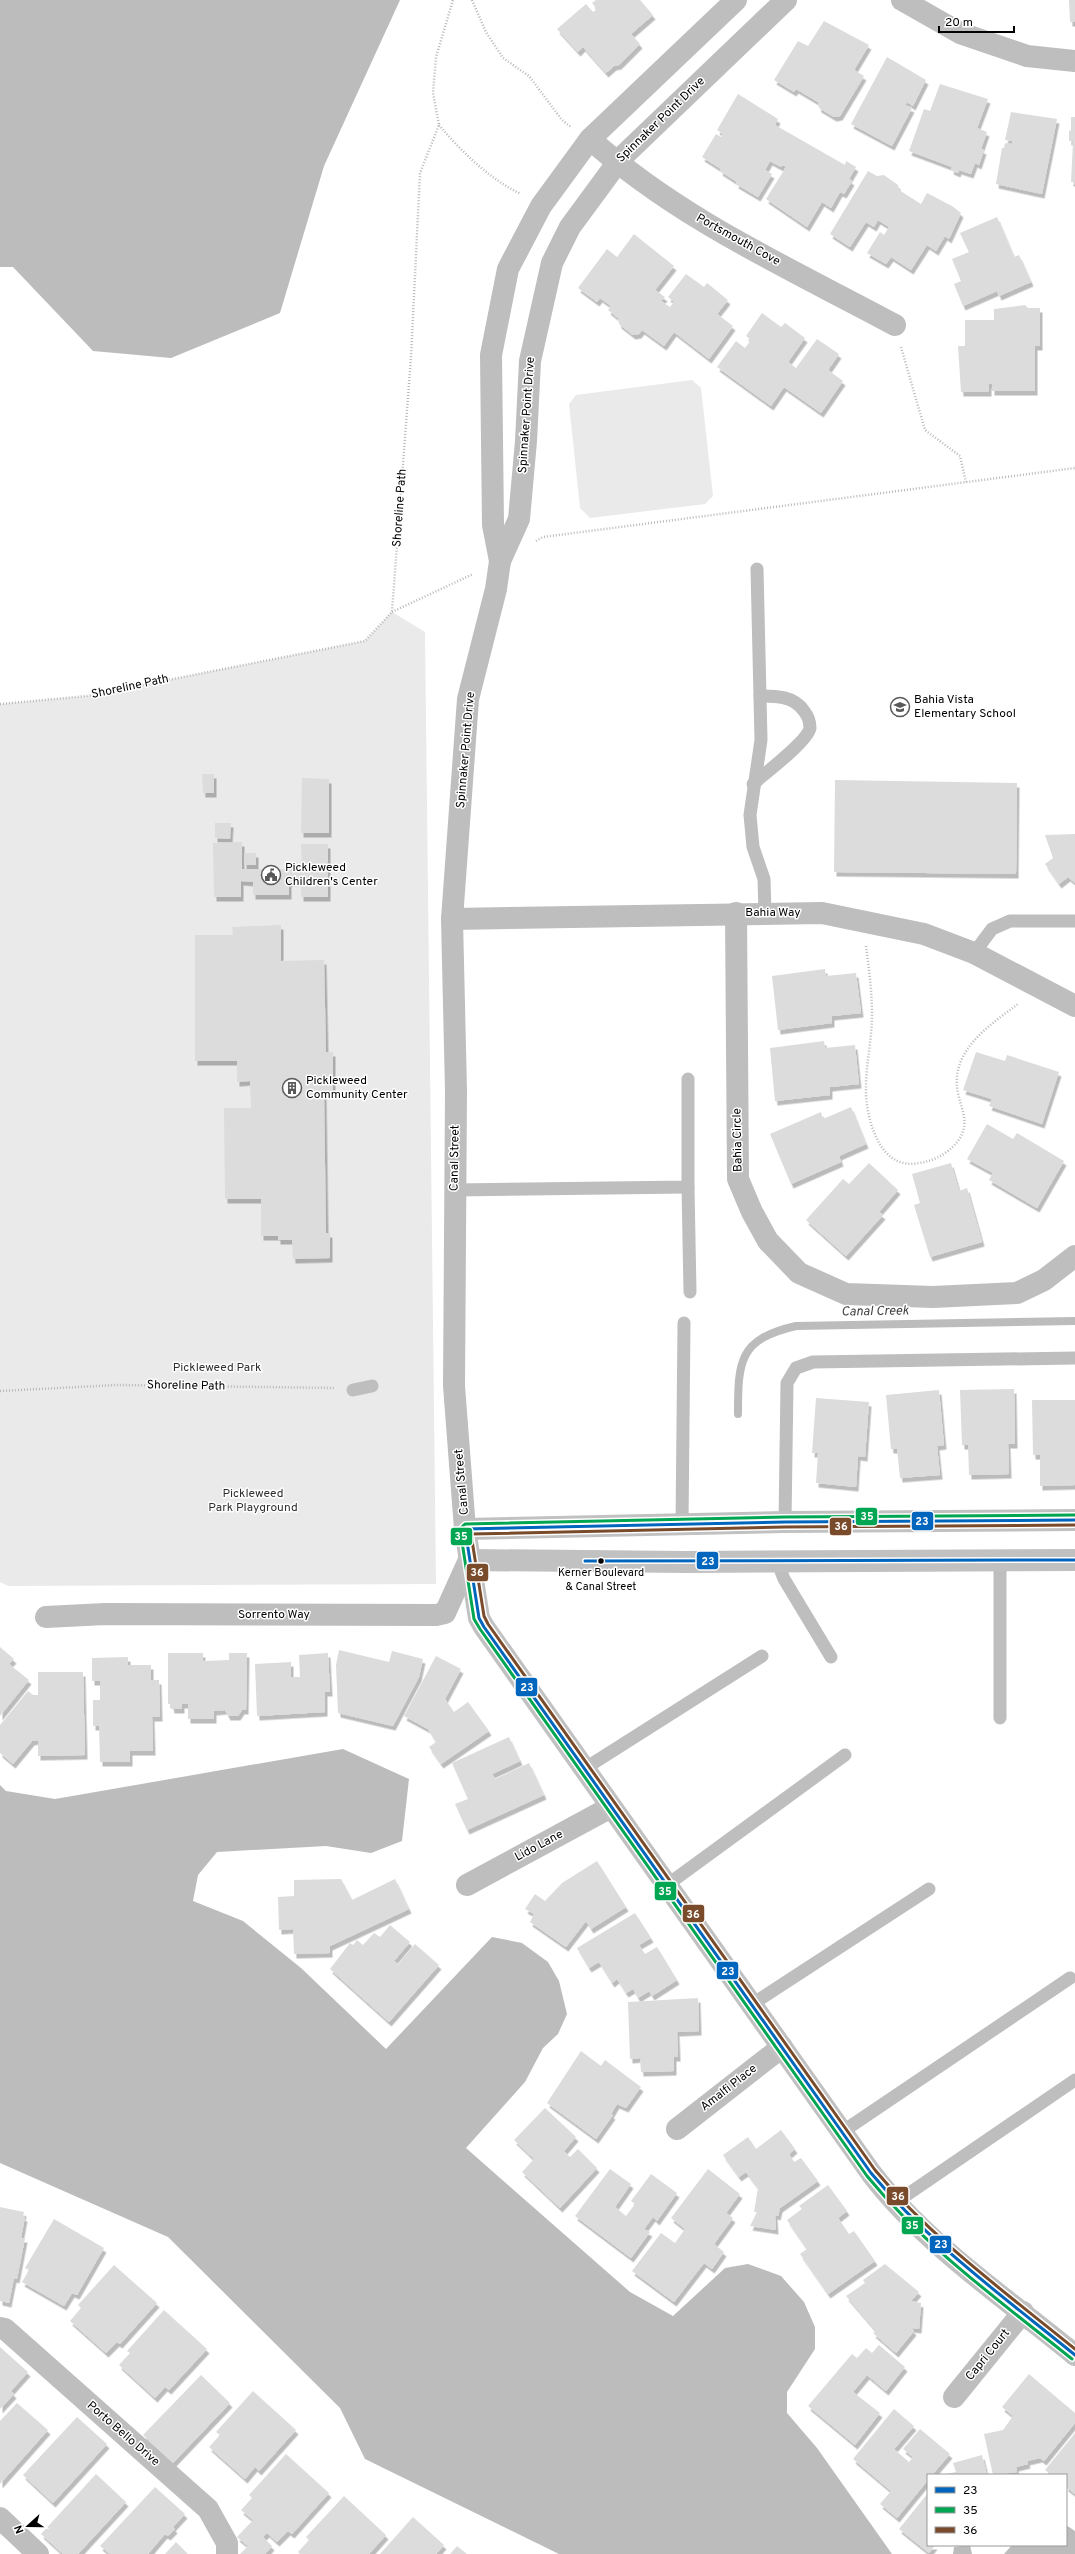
<svg xmlns="http://www.w3.org/2000/svg" width="1075" height="2554" viewBox="0 0 1075 2554" font-family="Overpass,sans-serif">
<style>
.park{fill:#eaeaea}
.water{fill:#bcbcbc}
.lines{fill:none;stroke-linecap:round;stroke-linejoin:round}
.stream{stroke:#bcbcbc;stroke-width:8}
.building{fill:#dcdcdc;filter:url(#shadow)}
.path{stroke:#b8b8b8;stroke-width:2.5;stroke-dasharray:1 2;stroke-linecap:butt}
.lane{stroke:#bebebe;stroke-width:13}
.street{stroke:#bebebe;stroke-width:22}
.secondary{stroke:#c1c1c1;stroke-width:22}
.bus-1-casing{stroke:#fff;stroke-width:6}
.bus-2-casing{stroke:#fff;stroke-width:6}
.bus-3-casing{stroke:#fff;stroke-width:6}
.bus-1{stroke:#0065bd;stroke-width:3}
.bus-2{stroke:#00a651;stroke-width:3}
.bus-3{stroke:#7a4b2a;stroke-width:3}
.bus-dot{fill:#000;stroke:#fff;stroke-width:1.5}
.labels{text-anchor:middle;dominant-baseline:central;stroke-width:3;stroke-linejoin:round;paint-order:stroke}
.bus-label{font-size:11px;fill:#000;stroke:#fff}
.street-label{font-size:12px;fill:#000;stroke:#fff}
.poi-label{font-size:12px;fill:#000;stroke:#fff;text-anchor:start}
.park-label{font-size:12px;fill:#2f2f2f;stroke:#fff}
.water-label{font-size:13px;font-style:italic;fill:#404040;stroke:#fff}
.line-badge{stroke:#fff;stroke-width:1.5}
.badge-label{font-size:11px;text-anchor:middle;font-weight:bold;fill:#fff}
</style>
<defs>
<filter id="shadow"><feDropShadow dx="2.5" dy="4.5" stdDeviation="0" flood-color="#0004"/></filter>
</defs>
<rect width="100%" height="100%" fill="#fff"/>
<!-- park -->
<g class="park">
<polygon points="692,380 701,388 713,496 705,504 590,518 580,508 569,404 576,395"/>
<polygon points="392,612 425,632 436,1584 8,1586 0,1582 0,704 87,696 365,641"/>
</g>
<!-- water -->
<g class="water">
<polygon points="0,0 400,0 324,166 280,313 171,358 93,351 13,267 0,267"/>
<polygon points="343,1749 409,1779 402,1841 371,1853 326,1846 217,1852 198,1875 193,1901 243,1921 301,1968 386,2049 492,1937 522,1943 548,1962 559,1981 567,2014 558,2034 543,2048 525,2082 466,2148 630,2292 673,2316 725,2268 748,2264 781,2276 804,2302 815,2327 815,2349 787,2392 787,2413 817,2448 892,2554 559,2554 365,2459 340,2408 168,2237 0,2163 0,1785 6,1791 55,1799"/>
<polygon points="1066,2525 1075,2531 1075,2554 1004,2554 1012,2545 1066,2545"/>
<polygon points="970,2545 972,2554 953,2554 954,2547"/>
</g>
<g class="lines">
<!-- stream -->
<path class="stream" d="M738,1414C738,1361 739,1339 796,1326L1075,1321"/>
</g>
<!-- building -->
<g class="building">
<polygon points="596,0 640,0 653,15 631,34 640,44 619,65 614,66 606,73 583,47 578,52 557,29 586,4 593,12 597,9 592,3"/>
<polygon points="1069,0 1075,0 1075,22 1070,22"/>
<polygon points="824,21 869,45 854,70 864,76 840,116 834,117 819,108 818,102 796,89 794,92 774,80 798,41 808,46"/>
<polygon points="887,57 926,80 913,106 907,102 905,105 912,108 892,146 851,124"/>
<polygon points="940,84 988,99 977,128 987,132 981,149 984,150 979,165 975,163 971,174 959,170 958,173 951,170 952,167 909,151 924,109 930,111"/>
<polygon points="738,94 778,119 775,125 845,165 846,161 856,167 849,179 852,181 844,194 840,192 831,208 822,202 807,227 766,199 786,167 783,165 781,167 770,161 765,170 772,174 758,197 736,184 737,182 720,171 721,169 702,157 716,134 721,137 723,134 717,130"/>
<polygon points="1011,112 1057,119 1042,194 996,184 1002,148 1004,148 1005,143 1012,144 1012,141 1005,140"/>
<polygon points="1071,117 1075,117 1075,185 1074,182 1071,182 1073,141 1069,141 1069,131 1071,130"/>
<polygon points="868,171 877,176 884,175 898,185 899,190 921,204 927,193 952,206 961,213 949,239 945,236 936,251 927,245 911,270 891,257 886,264 867,253 880,232 884,235 889,227 878,220 874,227 866,222 850,247 830,234"/>
<polygon points="997,217 1014,257 1019,255 1031,282 999,296 997,291 963,306 954,284 961,281 952,259 969,252 960,233"/>
<polygon points="634,234 674,266 655,290 665,297 661,301 670,307 674,302 668,297 686,274 704,287 707,283 728,300 717,314 733,326 709,359 674,332 664,346 642,330 639,334 633,335 619,324 618,318 608,310 611,306 600,298 597,302 578,288 607,249 617,257"/>
<polygon points="1025,305 1028,308 1040,308 1040,346 1035,346 1035,391 992,391 992,384 989,384 989,392 961,392 958,346 965,346 965,320 994,320 994,309"/>
<polygon points="762,313 781,327 785,323 805,338 788,362 796,368 817,339 839,354 828,370 843,381 821,413 784,387 771,406 717,367 736,341 745,348 751,340 746,336"/>
<polygon points="202,774 214,774 214,793 203,793"/>
<polygon points="302,778 329,779 329,833 301,833"/>
<polygon points="835,780 1017,783 1016,874 834,872"/>
<polygon points="215,823 231,823 230,839 215,838"/>
<polygon points="1075,834 1075,883 1068,877 1059,884 1045,864 1053,858 1045,835"/>
<polygon points="242,842 242,869 302,869 301,844 328,844 328,897 301,897 301,882 289,882 289,895 253,895 253,882 241,881 241,897 214,897 213,843"/>
<rect x="244" y="853" width="12" height="12"/>
<polygon points="281,925 281,961 324,960 326,1052 333,1052 333,1094 324,1094 326,1233 330,1233 330,1258 293,1259 292,1240 278,1240 278,1236 261,1236 261,1199 225,1199 224,1108 251,1108 250,1081 237,1082 237,1061 195,1061 195,935 233,935 232,927"/>
<polygon points="825,969 826,976 856,973 861,1013 832,1016 832,1023 778,1030 772,976"/>
<polygon points="824,1041 825,1048 855,1045 859,1084 830,1087 830,1095 775,1101 770,1048"/>
<polygon points="976,1052 1005,1061 1007,1055 1059,1072 1042,1124 989,1106 992,1099 963,1090"/>
<polygon points="851,1107 866,1144 839,1156 841,1162 791,1184 770,1134 821,1112 823,1119"/>
<polygon points="987,1124 1013,1139 1017,1133 1064,1161 1037,1208 989,1180 993,1173 967,1159"/>
<polygon points="869,1163 898,1190 879,1212 883,1215 846,1256 806,1220 843,1179 849,1184"/>
<polygon points="951,1163 959,1191 967,1188 982,1242 930,1257 914,1205 920,1203 912,1174"/>
<polygon points="1014,1389 1015,1444 1008,1444 1009,1474 969,1475 968,1445 962,1445 960,1390"/>
<polygon points="939,1390 944,1445 937,1446 940,1475 900,1478 897,1449 891,1449 886,1395"/>
<polygon points="816,1398 869,1402 865,1457 858,1456 856,1487 816,1483 818,1453 812,1453"/>
<polygon points="1032,1400 1075,1400 1075,1485 1040,1486 1040,1455 1033,1455"/>
<polygon points="0,1647 14,1659 9,1664 29,1680 0,1716"/>
<polygon points="339,1650 389,1662 392,1651 423,1659 419,1677 393,1726 338,1713 336,1665"/>
<polygon points="168,1653 203,1653 203,1661 229,1660 229,1653 247,1653 246,1710 242,1710 238,1716 228,1716 225,1710 214,1711 214,1719 188,1719 188,1704 182,1704 182,1709 172,1709 171,1704 168,1704"/>
<polygon points="328,1653 330,1692 325,1692 325,1712 257,1716 255,1664 291,1662 291,1677 300,1677 299,1655"/>
<polygon points="436,1656 461,1669 445,1699 454,1712 468,1702 489,1731 441,1764 429,1747 436,1742 428,1729 404,1716"/>
<polygon points="128,1657 128,1665 151,1665 151,1680 159,1680 160,1717 152,1717 153,1751 130,1751 130,1762 100,1762 99,1726 93,1726 93,1700 100,1700 100,1681 92,1681 92,1658"/>
<polygon points="38,1672 83,1672 85,1755 38,1756 38,1740 32,1741 13,1764 0,1753 0,1725 28,1691 33,1695 38,1695"/>
<polygon points="509,1737 520,1761 492,1774 495,1779 529,1763 544,1795 467,1830 455,1804 468,1799 452,1763"/>
<polygon points="597,1861 626,1907 591,1929 586,1921 566,1947 530,1922 534,1914 525,1909 535,1894 545,1901 562,1883"/>
<polygon points="341,1879 352,1900 395,1879 409,1909 330,1946 330,1953 294,1954 293,1929 279,1930 278,1897 294,1896 294,1880"/>
<polygon points="635,1913 651,1938 639,1945 645,1954 657,1947 677,1980 652,1996 649,1991 638,1998 633,1989 626,1993 617,1979 612,1983 599,1962 589,1968 577,1948"/>
<polygon points="390,1925 410,1942 394,1961 398,1964 415,1944 439,1965 389,2022 330,1969 350,1943 353,1945 357,1940 363,1945 374,1933 380,1937"/>
<polygon points="698,1998 699,2031 677,2032 678,2057 674,2057 674,2071 641,2072 640,2058 630,2059 628,2002"/>
<polygon points="581,2051 601,2066 605,2060 641,2087 626,2108 617,2104 611,2114 613,2115 596,2139 547,2103"/>
<polygon points="545,2108 576,2137 564,2151 570,2157 578,2149 597,2168 560,2208 522,2172 534,2159 514,2140"/>
<polygon points="781,2130 795,2149 789,2154 794,2162 801,2158 818,2181 780,2208 778,2216 775,2215 776,2230 750,2226 757,2212 754,2212 758,2188 746,2172 739,2177 723,2155 748,2137 756,2149"/>
<polygon points="610,2169 631,2184 615,2207 626,2216 635,2204 631,2201 651,2174 677,2193 657,2221 653,2217 644,2229 650,2232 631,2258 575,2216"/>
<polygon points="708,2169 740,2194 726,2213 733,2218 714,2244 724,2252 712,2269 704,2263 674,2302 632,2271 661,2233 675,2243 685,2229 671,2218"/>
<polygon points="828,2185 847,2211 838,2218 849,2234 854,2231 875,2261 828,2294 800,2254 807,2249 787,2220 802,2209 799,2206"/>
<polygon points="0,2207 24,2212 23,2217 25,2217 21,2238 25,2238 17,2279 14,2278 9,2303 0,2301"/>
<polygon points="54,2219 104,2248 77,2295 72,2293 64,2306 22,2282 29,2270 25,2268"/>
<polygon points="885,2264 919,2292 911,2301 921,2303 919,2329 911,2328 914,2331 896,2353 873,2333 876,2331 846,2296 865,2283 863,2280"/>
<polygon points="114,2265 157,2303 120,2344 117,2342 106,2353 70,2321 81,2308 78,2305"/>
<polygon points="164,2310 207,2349 169,2390 165,2387 155,2398 119,2365 130,2353 127,2351"/>
<polygon points="879,2345 905,2367 886,2391 867,2375 853,2392 880,2413 855,2445 808,2406 852,2354 857,2358 866,2348 872,2353"/>
<polygon points="0,2347 28,2372 11,2391 14,2394 0,2409"/>
<polygon points="1029,2374 1075,2413 1075,2423 1044,2461 1040,2458 1027,2461 1028,2464 1016,2467 1017,2472 993,2475 984,2434 1003,2430 1013,2416 1002,2407"/>
<polygon points="201,2375 230,2403 173,2463 143,2435"/>
<polygon points="253,2391 296,2430 259,2471 255,2467 245,2479 209,2447 220,2435 216,2432"/>
<polygon points="17,2403 48,2430 0,2484 0,2421"/>
<polygon points="894,2409 914,2426 894,2449 909,2462 913,2457 903,2449 920,2429 950,2454 932,2475 928,2475 928,2480 897,2518 880,2504 891,2491 853,2459"/>
<polygon points="77,2417 107,2444 53,2503 23,2475"/>
<polygon points="1075,2433 1075,2494 1066,2487 1066,2475 1051,2475 1045,2470"/>
<polygon points="286,2454 329,2493 292,2534 288,2531 277,2542 267,2533 263,2537 272,2546 265,2554 240,2554 248,2546 237,2537 253,2520 241,2510 252,2498 249,2495"/>
<polygon points="982,2455 987,2475 942,2475 956,2472 953,2463"/>
<polygon points="96,2474 126,2502 78,2554 63,2554 41,2534"/>
<polygon points="155,2487 185,2514 173,2527 175,2529 168,2536 165,2534 148,2554 110,2554 100,2546"/>
<polygon points="928,2493 928,2545 935,2545 929,2553 899,2529"/>
<polygon points="344,2496 386,2535 369,2554 300,2554 298,2552 309,2540 306,2537"/>
<polygon points="413,2517 444,2545 436,2554 380,2554"/>
<polygon points="176,2542 188,2554 165,2554"/>
<polygon points="457,2546 467,2554 450,2554"/>
</g>
<g class="lines">
<!-- path -->
<g class="path">
<polyline points="472,0 486,32 503,58 529,76 562,120 571,127"/>
<path d="M439,125C461,151 489,179 521,194"/>
<polyline points="901,347 925,430 960,456 966,482"/>
<polyline points="536,541 543,537 1075,468"/>
<polyline points="392,612 473,574"/>
<polyline points="0,704 87,696 365,641 392,612 411,357 420,173 439,125 433,93 436,57 453,0"/>
<path d="M866,946C869,969 872,992 872,1015C872,1039 866,1063 866,1087C865,1112 876,1158 904,1163C912,1165 921,1163 928,1161C940,1158 955,1148 961,1136C969,1120 961,1109 958,1093C949,1051 990,1025 1018,1004"/>
<polyline points="0,1391 117,1385 335,1388"/>
</g>
<!-- lane -->
<g class="lane">
<polyline points="757,569 761,740 750,815 753,847 764,879 765,913"/>
<path d="M753,784C764,774 808,741 810,728C810,722 808,716 804,711C794,696 776,696 760,696"/>
<polyline points="974,953 992,929 1010,921 1075,921"/>
<polyline points="688,1187 690,1292"/>
<polyline points="454,1190 688,1187 688,1079"/>
<polyline points="353,1390 372,1386"/>
<polyline points="785,1522 787,1383 796,1368 813,1362 1075,1358"/>
<polyline points="682,1525 684,1323"/>
<polyline points="777,1561 784,1579 831,1657"/>
<polyline points="1000,1718 1000,1560"/>
<polyline points="584,1769 762,1656"/>
<polyline points="667,1885 845,1755"/>
<polyline points="751,2005 929,1889"/>
<polyline points="842,2132 1070,1978"/>
<polyline points="895,2203 1075,2080"/>
</g>
<!-- street -->
<g class="street">
<polyline points="902,0 960,33 1027,56 1075,61"/>
<path d="M590,139C679,219 791,269 895,325"/>
<polyline points="500,561 493,525 491,355 508,269 541,206 590,139 736,0"/>
<polyline points="736,913 738,1179 752,1212 768,1241 799,1273 846,1294 933,1297 1017,1293 1044,1280 1075,1256"/>
<polyline points="452,919 822,913 924,934 974,953 1075,1006"/>
<polyline points="465,1529 454,1386 456,1091 452,919 468,699 496,589 500,561 519,519 526,441 530,361 552,263 570,227 620,159 786,0"/>
<polyline points="46,1617 105,1614 436,1615 445,1613 469,1560"/>
<polyline points="467,1885 611,1807"/>
<polyline points="677,2129 782,2047"/>
<polyline points="0,2328 5,2329 208,2509 227,2543 227,2554"/>
<polyline points="954,2397 1023,2312"/>
<polyline points="0,2518 38,2554"/>
</g>
<!-- secondary -->
<g class="secondary">
<path d="M1075,1520L785,1522L465,1529L479,1618L484,1627L871,2173C925,2244 1006,2298 1075,2355"/>
<polyline points="469,1560 686,1562 1075,1560"/>
</g>
<defs>
<g id="bus-1">
<path d="M465,1529L479,1618L484,1627L871,2173C930,2244 1004,2297 1075,2355"/>
<polyline points="465,1529 785,1522 1075,1520"/>
<polyline points="585,1561 1075,1560"/>
</g>
<path id="bus-2" d="M1072,2359C1000,2301 926,2248 867,2176L480,1629L474,1619L460,1529L465,1524L785,1517L1075,1515"/>
<path id="bus-3" d="M1075,1525L785,1527L471,1534L484,1616L488,1624L875,2170C933,2240 1005,2292 1075,2349"/>
</defs>
<!-- bus-1 casing -->
<use href="#bus-1" class="bus-1-casing"/>
<!-- bus-2 casing -->
<use href="#bus-2" class="bus-2-casing"/>
<!-- bus-3 casing -->
<use href="#bus-3" class="bus-3-casing"/>
<!-- bus-1 -->
<use href="#bus-1" class="bus-1"/>
<!-- bus-2 -->
<use href="#bus-2" class="bus-2"/>
<!-- bus-3 -->
<use href="#bus-3" class="bus-3"/>
</g>
<!-- icons -->
<defs>
<symbol id="school-ring" viewBox="-11 -11 22 22"><circle r="9.5" fill="#fff" stroke="#595959" stroke-width="1.5"/><path d="M0-5L7-2L0 1L-7-2ZM-4 1L0 2.5L4 1V4Q0 6-4 4Z" fill="#595959"/></symbol>
<symbol id="civic-ring" viewBox="-11 -11 22 22"><circle r="9.5" fill="#fff" stroke="#595959" stroke-width="1.5"/><path d="M-.6-6.5H3V-4.5H.6V-3L4-1V1h2V6H-6V1h2V-1L-.6-3ZM-1.2 2.5V6h2.4V2.5Z" fill="#595959"/></symbol>
<symbol id="building-ring" viewBox="-11 -11 22 22"><circle r="9.5" fill="#fff" stroke="#595959" stroke-width="1.5"/><path d="M-4-6H4V6H1V3H-1V6H-4ZM-2.5-4.3h1.7v1.8h-1.7ZM.8-4.3h1.7v1.8H.8ZM-2.5-1h1.7V.8h-1.7ZM.8-1h1.7V.8H.8Z" fill="#595959"/></symbol>
</defs>
<g fill-rule="evenodd">
<use href="#school-ring" x="889" y="696" width="22" height="22"/>
<use href="#civic-ring" x="260" y="864" width="22" height="22"/>
<use href="#building-ring" x="281" y="1077" width="22" height="22"/>
</g>
<!-- markers -->
<circle class="bus-dot" cx="601" cy="1561" r="3.5"/>
<g class="labels">
<!-- bus labels -->
<g class="bus-label">
<text x="601" y="1573">Kerner Boulevard<tspan x="601" dy="14">&amp; Canal Street</tspan></text>
</g>
<!-- street labels -->
<g class="street-label">
<text transform="translate(661 120) rotate(-44)">Spinnaker Point Drive</text>
<text transform="translate(738 240) rotate(29)">Portsmouth Cove</text>
<text transform="translate(527 415) rotate(-86)">Spinnaker Point Drive</text>
<text transform="translate(400 508) rotate(-86)">Shoreline Path</text>
<text transform="translate(130 687) rotate(-12)">Shoreline Path</text>
<text transform="translate(466 750) rotate(-85)">Spinnaker Point Drive</text>
<text x="773" y="913">Bahia Way</text>
<text transform="translate(738 1140) rotate(-91)">Bahia Circle</text>
<text transform="translate(455 1158) rotate(-89)">Canal Street</text>
<text transform="translate(186 1386) rotate(1)">Shoreline Path</text>
<text transform="translate(462 1482) rotate(-95)">Canal Street</text>
<text x="274" y="1615">Sorrento Way</text>
<text transform="translate(539 1846) rotate(-28)">Lido Lane</text>
<text transform="translate(729 2088) rotate(-38)">Amalfi Place</text>
<text transform="translate(988 2355) rotate(-51)">Capri Court</text>
<text transform="translate(123 2434) rotate(41)">Porto Bello Drive</text>
</g>
<!-- poi labels -->
<g class="poi-label">
<text x="914" y="700">Bahia Vista<tspan x="914" dy="14">Elementary School</tspan></text>
<text x="285" y="868">Pickleweed<tspan x="285" dy="14">Children's Center</tspan></text>
<text x="306" y="1081">Pickleweed<tspan x="306" dy="14">Community Center</tspan></text>
</g>
<!-- park labels -->
<g class="park-label">
<text x="217" y="1368">Pickleweed Park</text>
<text x="253" y="1494">Pickleweed<tspan x="253" dy="14">Park Playground</tspan></text>
</g>
<!-- water labels -->
<g class="water-label">
<text transform="translate(875 1312) rotate(-1)">Canal Creek</text>
</g>
</g>
<g class="line-badge">
<rect x="855" y="1507" width="23" height="19" rx="4" fill="#00a651"/>
<rect x="911" y="1511" width="23" height="20" rx="4" fill="#0065bd"/>
<rect x="829" y="1517" width="23" height="19" rx="4" fill="#7a4b2a"/>
<rect x="450" y="1527" width="23" height="19" rx="4" fill="#00a651"/>
<rect x="696" y="1551" width="23" height="19" rx="4" fill="#0065bd"/>
<rect x="466" y="1563" width="23" height="19" rx="4" fill="#7a4b2a"/>
<rect x="515" y="1677" width="23" height="20" rx="4" fill="#0065bd"/>
<rect x="654" y="1881" width="23" height="20" rx="4" fill="#00a651"/>
<rect x="682" y="1904" width="23" height="19" rx="4" fill="#7a4b2a"/>
<rect x="716" y="1961" width="23" height="19" rx="4" fill="#0065bd"/>
<rect x="886" y="2186" width="23" height="20" rx="4" fill="#7a4b2a"/>
<rect x="901" y="2216" width="23" height="19" rx="4" fill="#00a651"/>
<rect x="929" y="2235" width="23" height="19" rx="4" fill="#0065bd"/>
</g>
<g class="badge-label">
<text x="867" y="1520">35</text>
<text x="922" y="1525">23</text>
<text x="841" y="1530">36</text>
<text x="461" y="1540">35</text>
<text x="708" y="1565">23</text>
<text x="477" y="1576">36</text>
<text x="527" y="1691">23</text>
<text x="665" y="1895">35</text>
<text x="693" y="1918">36</text>
<text x="728" y="1975">23</text>
<text x="898" y="2200">36</text>
<text x="912" y="2229">35</text>
<text x="941" y="2248">23</text>
</g>
<!-- legend -->
<rect x="927" y="2474" width="140" height="72" fill="#ffffff" stroke="#999999"/>
<rect x="935" y="2487" width="20" height="6" fill="#0065bd" stroke="#999999"/>
<text x="963" y="2494" font-size="12" fill="#000000">23</text>
<rect x="935" y="2507" width="20" height="6" fill="#00a651" stroke="#999999"/>
<text x="963" y="2514" font-size="12" fill="#000000">35</text>
<rect x="935" y="2527" width="20" height="6" fill="#7a4b2a" stroke="#999999"/>
<text x="963" y="2534" font-size="12" fill="#000000">36</text>
<!-- north arrow -->
<g transform="translate(28 2526) rotate(249)" stroke="#ffffff" stroke-width="3" paint-order="stroke">
<path d="M0-3L7 15L0 10L-7 15Z" fill="#000000"/>
<text y="-6" font-size="11" font-weight="bold" text-anchor="middle" fill="#000000">N</text>
</g>
<!-- scale -->
<path d="M939 26v6h75v-6" fill="none" stroke="#000000" stroke-width="2"/>
<text x="945" y="26" font-size="12" fill="#000000" stroke="#ffffff" stroke-width="3" paint-order="stroke">20 m</text>
</svg>
